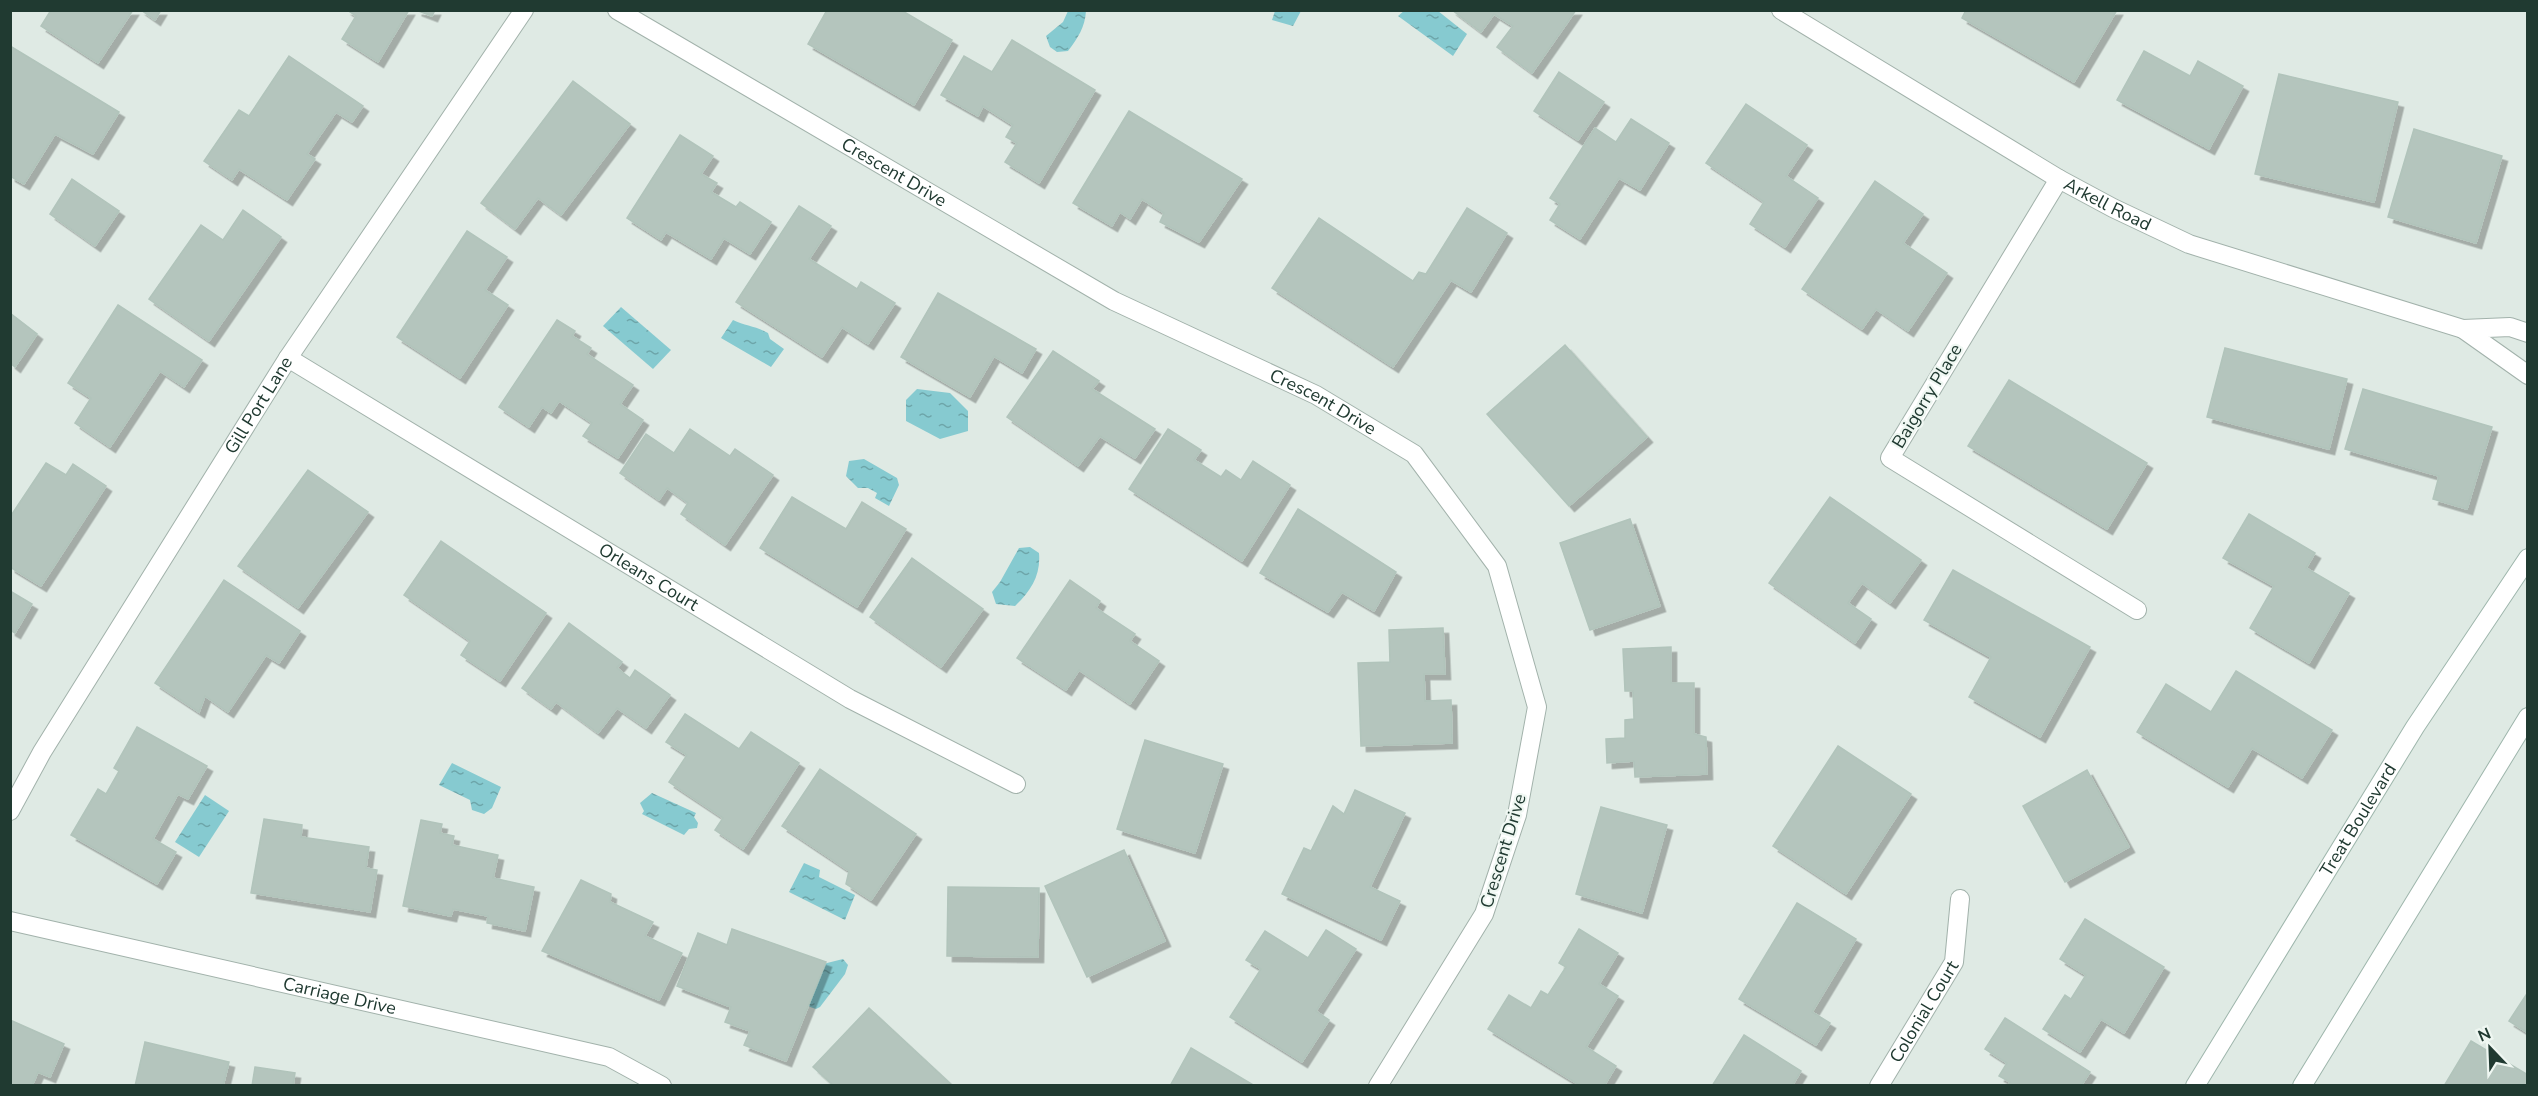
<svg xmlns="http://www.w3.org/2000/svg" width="2538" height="1096" viewBox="0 0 2538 1096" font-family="'Nunito Sans',sans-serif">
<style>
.water{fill:url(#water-ripples)}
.building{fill:#b4c5bd;stroke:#b1c4bb;stroke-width:1.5;filter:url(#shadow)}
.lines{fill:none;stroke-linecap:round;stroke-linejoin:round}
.street-casing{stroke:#a2b2ab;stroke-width:20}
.secondary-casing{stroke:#9eb6ac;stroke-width:20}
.street{stroke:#fff;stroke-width:18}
.secondary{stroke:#fff;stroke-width:18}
.labels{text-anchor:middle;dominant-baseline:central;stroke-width:4.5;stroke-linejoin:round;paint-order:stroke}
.street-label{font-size:18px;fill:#203a31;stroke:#eff7f2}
</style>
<defs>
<pattern id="water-ripples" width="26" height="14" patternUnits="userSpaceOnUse" patternTransform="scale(1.5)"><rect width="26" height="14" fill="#86cad0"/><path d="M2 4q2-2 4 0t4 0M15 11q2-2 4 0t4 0" fill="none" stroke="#6da5a9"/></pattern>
<filter id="shadow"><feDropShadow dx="5.5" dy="5.5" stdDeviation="0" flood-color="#0004"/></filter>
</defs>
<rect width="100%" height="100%" fill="#dfeae4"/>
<!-- water -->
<g class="water">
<polygon points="1405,10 1438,11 1467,34 1453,56 1398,16"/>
<path d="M1068,11H1086C1085,27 1078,38 1068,51L1057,52L1050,47L1046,36L1063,22Z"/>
<polygon points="1275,11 1275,10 1301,11 1293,26 1272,20"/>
<polygon points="621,307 671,350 653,369 603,326"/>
<path d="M733,320C745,326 756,326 768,333L770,339L784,349L771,367L721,338Z"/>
<polygon points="917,389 950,393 968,411 968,431 940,439 906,421 906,400"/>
<polygon points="864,459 897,478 899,485 889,506 875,498 877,493 868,488 858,488 846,476 849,461"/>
<path d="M1030,547L1039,553C1041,575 1031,591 1015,606L996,604L992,592L1000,582L1019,548Z"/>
<polygon points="452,763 501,787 492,808 484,814 472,810 470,800 439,785"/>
<polygon points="652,793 696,813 694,817 698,823 697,828 689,829 684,835 642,814 644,811 640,803"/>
<polygon points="205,795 229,811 199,857 175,842"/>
<polygon points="804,863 820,870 819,877 855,895 845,920 789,892"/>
<polygon points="843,959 848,965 845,974 820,1007 816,1009 810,1007 804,998 823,964"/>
</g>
<!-- building -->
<g class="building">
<polygon points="51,10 133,10 98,63 41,26"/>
<polygon points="141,10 161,10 155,20"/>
<polygon points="347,10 409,10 378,62 342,39 356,16"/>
<polygon points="416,10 435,10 432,16"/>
<polygon points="827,10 901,10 952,40 914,105 808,44"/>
<polygon points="1452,10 1576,10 1532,73 1497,47 1513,26 1494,14 1481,32"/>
<polygon points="1966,10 2117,10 2074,82 1962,18"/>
<polygon points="1012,40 1095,90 1039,183 1005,162 1017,143 1006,137 1013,125 983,106 978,116 941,95 964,56 992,72"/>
<polygon points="10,46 119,112 93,154 55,134 24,184 10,176"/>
<polygon points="2144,51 2190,76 2198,61 2243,86 2209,149 2117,100"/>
<polygon points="289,56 363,106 352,122 336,112 307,154 315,159 287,200 239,169 232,180 204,161 239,110 249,116"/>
<polygon points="1559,72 1604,102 1578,140 1534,111"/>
<polygon points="2279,74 2398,102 2374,202 2255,174"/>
<polygon points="573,81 630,124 561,215 538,198 515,229 481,203"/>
<polygon points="1746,104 1807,145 1786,176 1818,198 1785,247 1750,224 1764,202 1706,163"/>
<polygon points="1129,111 1242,179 1199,242 1160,222 1164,213 1142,199 1130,219 1120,212 1112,226 1073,203"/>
<polygon points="1631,119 1669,143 1640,190 1619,178 1580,239 1550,220 1560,204 1550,198 1595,128 1616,142"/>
<polygon points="2414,129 2502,156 2476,243 2388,217"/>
<polygon points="680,135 713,156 701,174 717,183 711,192 736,207 740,202 771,222 750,254 724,238 711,259 666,232 661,240 627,218"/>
<polygon points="72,179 119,211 95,246 50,214"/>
<polygon points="1875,181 1923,214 1903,243 1947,273 1908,331 1876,309 1862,329 1802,289"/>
<polygon points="799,206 831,226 809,259 857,289 861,282 895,303 868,344 842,327 822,357 736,302"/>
<polygon points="1467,208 1507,233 1471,292 1451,280 1393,367 1272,288 1319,218 1413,281 1419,272 1426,274"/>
<polygon points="243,210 281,237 209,341 149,299 201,225 223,240"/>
<polygon points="467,231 507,257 485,290 508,305 460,378 397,337"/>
<polygon points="938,293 1036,349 1022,373 994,356 970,397 901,357"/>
<polygon points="118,305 202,360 184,387 160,371 110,447 75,423 91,398 68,383"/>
<polygon points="10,313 37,334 15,367 10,363"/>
<polygon points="557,320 575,331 572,336 591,348 587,354 633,385 620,404 643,420 618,458 583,436 592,423 559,401 551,413 542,407 529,427 499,407"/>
<polygon points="1565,345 1647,437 1569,506 1487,414"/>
<polygon points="2225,348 2347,379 2329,449 2207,417"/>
<polygon points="1053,351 1099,381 1092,389 1155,429 1135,458 1100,436 1078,466 1007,417"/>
<polygon points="2009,380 2147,463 2107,529 1968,446"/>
<polygon points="2363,389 2492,427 2467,509 2433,499 2439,476 2345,449"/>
<polygon points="690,429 730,456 735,449 773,475 725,545 681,514 688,503 667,488 659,500 620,473 646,434 674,453"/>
<polygon points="1168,429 1201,450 1194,460 1221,477 1226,470 1241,480 1253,461 1290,485 1242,561 1129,489"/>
<polygon points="46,463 66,475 73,464 106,486 41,586 10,567 10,517"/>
<polygon points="308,470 368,512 298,608 238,566"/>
<polygon points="792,497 846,529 862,502 906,529 857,607 760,548"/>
<polygon points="1830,497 1921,560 1890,603 1862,583 1848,603 1871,619 1855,643 1769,583"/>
<polygon points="1298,509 1396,572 1374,611 1342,592 1328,612 1260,573"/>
<polygon points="2249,514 2315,553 2306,568 2349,593 2309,663 2250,628 2274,586 2223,558"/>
<polygon points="1630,519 1660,606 1590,630 1560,543"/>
<polygon points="441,541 546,613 500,681 461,655 470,641 404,595"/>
<polygon points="912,558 983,609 941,667 870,617"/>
<polygon points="1953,570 2090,647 2040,737 1969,697 1991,657 1924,620"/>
<polygon points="224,580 300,631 279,663 266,655 228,712 205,696 199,712 155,683"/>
<polygon points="1070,580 1100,601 1096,608 1135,634 1130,641 1159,661 1130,704 1079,670 1066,690 1017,658"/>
<polygon points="10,591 32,604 15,633 10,630"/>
<polygon points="569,623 622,662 617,668 630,678 635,670 670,695 646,728 617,708 598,733 556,702 551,709 522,688"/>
<polygon points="1443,628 1445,674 1424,674 1425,701 1451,700 1452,743 1361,746 1358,663 1390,662 1389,630"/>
<polygon points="1671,647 1671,683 1694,683 1694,734 1706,737 1707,774 1635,777 1634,761 1607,763 1606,739 1625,738 1625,720 1634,719 1633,691 1625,691 1623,649"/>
<polygon points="2236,671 2332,730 2302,778 2252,748 2228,787 2137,732 2166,684 2211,712"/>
<polygon points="685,714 739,749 751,732 799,763 743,849 715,830 723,818 669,782 687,755 666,742"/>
<polygon points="137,727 207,766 188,799 178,794 153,839 176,852 157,884 71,835 98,789 106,794 119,771 114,768"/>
<polygon points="1145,740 1223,764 1195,853 1117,829"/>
<polygon points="1838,746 1911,794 1846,894 1773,846"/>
<polygon points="820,769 916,834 871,900 846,884 849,871 782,826"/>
<polygon points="2087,770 2129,847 2065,882 2023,806"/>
<polygon points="1355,790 1405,813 1370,887 1400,901 1381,940 1282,894 1304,848 1311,851 1333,806 1344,814"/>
<polygon points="1601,807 1667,825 1642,913 1576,894"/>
<polygon points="264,819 302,825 301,837 369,847 366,868 377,870 370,912 251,893"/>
<polygon points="421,820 442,824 440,833 454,836 452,845 498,855 493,878 534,887 525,931 487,923 488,916 453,909 451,916 403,906"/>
<polygon points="1124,850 1165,941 1087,977 1045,886"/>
<polygon points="581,880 611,894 610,902 653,922 645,936 682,953 659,1000 542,951"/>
<polygon points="948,887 1039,888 1038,957 947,956"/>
<polygon points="1797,903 1856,939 1812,1012 1830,1023 1816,1045 1739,999"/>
<polygon points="2085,919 2164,967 2124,1033 2101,1019 2080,1052 2043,1029 2065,995 2071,999 2086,975 2060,959"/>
<polygon points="732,929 826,962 786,1061 744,1045 750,1031 725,1022 731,1007 677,986 698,933 727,945"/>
<polygon points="1579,929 1618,953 1599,984 1618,996 1586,1047 1616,1066 1604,1086 1581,1086 1488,1029 1509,995 1531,1008 1541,991 1548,995 1566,967 1559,963"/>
<polygon points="1326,930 1356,949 1316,1011 1329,1020 1302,1062 1230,1017 1261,969 1246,960 1265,931 1308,958"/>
<polygon points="2528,992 2528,1033 2509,1021"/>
<polygon points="869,1008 953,1086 834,1086 813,1067"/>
<polygon points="2005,1018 2090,1072 2081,1086 2008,1086 2010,1082 1999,1076 2007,1063 1985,1049"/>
<polygon points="10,1020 64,1044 50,1077 38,1072 32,1086 10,1086"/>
<polygon points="1744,1035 1801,1071 1792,1086 1712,1086"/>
<polygon points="2471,1041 2528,1075 2528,1086 2444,1086"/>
<polygon points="145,1042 229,1062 223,1086 135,1086"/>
<polygon points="1191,1048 1255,1086 1170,1086"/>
<polygon points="255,1067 295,1073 293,1086 252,1086"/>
</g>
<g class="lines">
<defs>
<g id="street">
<path id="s1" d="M617,10L1114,301L1316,395L1414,454L1497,566L1537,707L1517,815L1484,914L1378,1086"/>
<path id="s2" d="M1781,10L2059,179L2113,208L2189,244L2463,329"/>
<polyline points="2059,179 1890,458 2137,610"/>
<polyline points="2528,333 2510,327 2463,329 2528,375"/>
<path id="s3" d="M288,358L850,699L1016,784"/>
<path id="s4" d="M10,811L42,752L288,358L524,10"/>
<path id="s5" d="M10,921L609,1057L662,1086"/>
<path id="s6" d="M1879,1086L1954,962L1960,899"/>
</g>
<g id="secondary">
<path id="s7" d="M2195,1086L2415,727L2528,558"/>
<polyline points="2302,1086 2528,717"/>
</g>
</defs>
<!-- street casing -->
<use href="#street" class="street-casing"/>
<!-- secondary casing -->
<use href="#secondary" class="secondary-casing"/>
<!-- street -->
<use href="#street" class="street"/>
<!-- secondary -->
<use href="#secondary" class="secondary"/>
</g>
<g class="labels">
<!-- street labels -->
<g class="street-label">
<text stroke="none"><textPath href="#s1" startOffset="321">Crescent Drive</textPath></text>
<text stroke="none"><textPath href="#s2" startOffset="380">Arkell Road</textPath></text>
<text transform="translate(1927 396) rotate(-59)">Baigorry Place</text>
<text stroke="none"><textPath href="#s1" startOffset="808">Crescent Drive</textPath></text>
<text stroke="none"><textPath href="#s4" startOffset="476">Gill Port Lane</textPath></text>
<text stroke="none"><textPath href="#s3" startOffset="422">Orleans Court</textPath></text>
<text stroke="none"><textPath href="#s7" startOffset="312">Treat Boulevard</textPath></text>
<text transform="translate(1503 851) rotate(-73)">Crescent Drive</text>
<text stroke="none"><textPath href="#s5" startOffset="338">Carriage Drive</textPath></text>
<text stroke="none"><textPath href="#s6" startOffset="87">Colonial Court</textPath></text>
</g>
</g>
<!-- border -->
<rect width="2538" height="1096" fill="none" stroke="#203a31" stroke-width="24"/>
<!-- north arrow -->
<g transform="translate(2490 1048) rotate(337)" stroke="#eff7f2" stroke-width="4.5" paint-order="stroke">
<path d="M0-4.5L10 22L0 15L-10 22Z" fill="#203a31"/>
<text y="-9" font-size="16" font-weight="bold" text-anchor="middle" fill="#203a31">N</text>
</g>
</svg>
